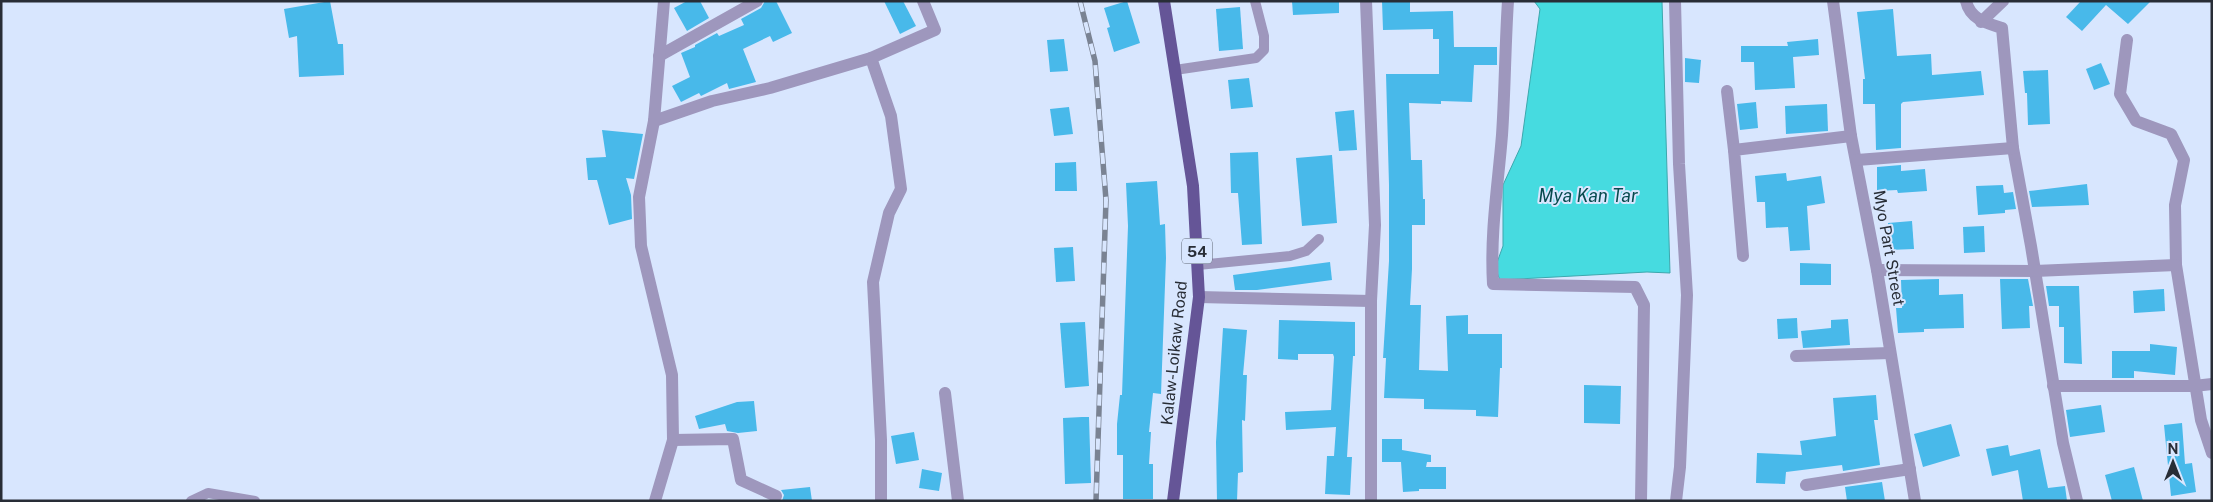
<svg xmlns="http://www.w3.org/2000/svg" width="2213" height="502" viewBox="0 0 2213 502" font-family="'Public Sans',sans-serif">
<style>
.water{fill:#46dbe0;stroke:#3da7ad}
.building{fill:#48b9ea}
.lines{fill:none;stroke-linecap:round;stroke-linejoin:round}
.lane{stroke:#9e97bd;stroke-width:10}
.street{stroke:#9e97bd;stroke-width:12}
.primary{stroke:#655597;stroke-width:12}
.rail-casing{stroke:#7a8393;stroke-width:5.5}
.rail{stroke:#d8e6fe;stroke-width:4;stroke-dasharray:11;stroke-linecap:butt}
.labels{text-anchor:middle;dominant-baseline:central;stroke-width:4;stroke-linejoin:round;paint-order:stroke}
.shield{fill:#d8e6fe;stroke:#5d6472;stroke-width:1}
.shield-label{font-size:15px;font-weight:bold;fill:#282d36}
.street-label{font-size:16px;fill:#282d36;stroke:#d8e6fe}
.water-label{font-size:18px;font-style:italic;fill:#064a4d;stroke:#d8e6fe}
</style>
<rect width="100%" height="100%" fill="#d8e6fe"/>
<!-- water -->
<polygon class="water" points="1534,1 1662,1 1670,273 1647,272 1500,280 1495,268 1503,246 1503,185 1521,146 1540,9"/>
<!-- building -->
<g class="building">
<polygon points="330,1 338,44 343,44 344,75 299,77 297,36 289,38 284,9"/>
<polygon points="687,1 700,1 709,18 687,31 674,8"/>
<polygon points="765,1 776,1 792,33 773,42 770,36 743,49 756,82 729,89 727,83 701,96 699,93 681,102 672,86 690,77 681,53 695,47 695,45 717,33 719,36 744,25 741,19 761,8"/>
<polygon points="884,1 903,1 916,26 900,34"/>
<polygon points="1127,1 1140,43 1114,52 1107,28 1110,27 1104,8"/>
<polygon points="1292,1 1339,1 1339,13 1293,15"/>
<polygon points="1382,1 1410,1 1410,12 1453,11 1454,47 1497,47 1497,65 1474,65 1472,102 1441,101 1441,104 1409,103 1411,160 1422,160 1423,199 1425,199 1425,225 1412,225 1412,269 1410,305 1421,305 1419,370 1448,371 1446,316 1468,315 1468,334 1502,334 1502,368 1500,368 1498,417 1476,416 1476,410 1424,409 1424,399 1384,398 1386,358 1383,358 1389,261 1389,185 1386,74 1439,74 1439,39 1433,39 1433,29 1383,30"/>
<polygon points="2081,1 2151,1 2128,24 2106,5 2082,31 2066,17"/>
<polygon points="1240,7 1243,49 1219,51 1216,9"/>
<polygon points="1893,9 1897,56 1931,54 1932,75 1981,71 1984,95 1903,102 1901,104 1901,148 1876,150 1875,104 1863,104 1863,79 1865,79 1857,12"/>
<polygon points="1064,39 1068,71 1050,72 1047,40"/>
<polygon points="1818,39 1819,55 1793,57 1795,88 1755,90 1754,62 1741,62 1741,46 1788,46 1787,42"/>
<polygon points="1685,58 1701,60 1699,83 1685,82"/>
<polygon points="2101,63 2110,84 2094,90 2086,69"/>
<polygon points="2048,70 2050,124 2028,125 2027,93 2025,93 2023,71"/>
<polygon points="1249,78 1253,107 1231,109 1228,80"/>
<polygon points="1756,102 1758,128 1740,130 1737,104"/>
<polygon points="1827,104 1828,131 1786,134 1785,106"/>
<polygon points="1069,107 1073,134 1054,136 1050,109"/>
<polygon points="1354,110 1357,150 1339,151 1335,112"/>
<polygon points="602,130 643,134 634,179 626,178 631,195 632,219 609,225 597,180 588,180 586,158 606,157"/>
<polygon points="1258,152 1262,244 1242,245 1238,193 1231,193 1230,153"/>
<polygon points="1332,155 1337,223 1302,226 1296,158"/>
<polygon points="1076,162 1077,191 1055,191 1055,163"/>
<polygon points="1901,165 1901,171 1925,169 1927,191 1898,193 1897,190 1877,191 1877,167"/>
<polygon points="1786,173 1787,181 1821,176 1825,203 1807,206 1810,250 1790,251 1788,227 1766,228 1765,202 1757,202 1755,176"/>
<polygon points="1157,181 1160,225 1165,224 1166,258 1161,394 1153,393 1149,432 1151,432 1149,464 1153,464 1153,499 1123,499 1123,455 1117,455 1117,424 1120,395 1122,395 1128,226 1126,183"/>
<polygon points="2087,184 2089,205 2032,207 2029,191"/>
<polygon points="2003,185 2004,193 2013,192 2016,209 2005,210 2005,213 1978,215 1976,186"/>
<polygon points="1912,221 1914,249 1889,250 1888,223"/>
<polygon points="1984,226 1985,252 1964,253 1963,227"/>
<polygon points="1073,247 1075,281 1056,282 1054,248"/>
<polygon points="1330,262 1332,280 1257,290 1235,290 1233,275"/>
<polygon points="1800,263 1831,264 1831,285 1800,285"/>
<polygon points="1939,279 1939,295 1963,294 1964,328 1924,329 1924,332 1898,333 1896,308 1902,308 1901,280"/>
<polygon points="2000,279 2028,279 2033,306 2029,306 2030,328 2002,329"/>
<polygon points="2046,286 2079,286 2082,364 2064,363 2064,327 2059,327 2059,306 2049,306"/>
<polygon points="2164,289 2165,311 2134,313 2133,291"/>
<polygon points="1797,318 1798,338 1778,339 1777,319"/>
<polygon points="1848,319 1850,345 1803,348 1801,331 1831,328 1831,320"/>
<polygon points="1279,320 1355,322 1355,356 1353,356 1347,457 1352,457 1350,495 1325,494 1327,456 1334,456 1336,427 1286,430 1285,412 1331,410 1334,357 1333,354 1298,354 1298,360 1278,359"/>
<polygon points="1085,322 1089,386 1065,388 1060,323"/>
<polygon points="1223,328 1247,330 1243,375 1247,375 1245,421 1242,420 1243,472 1238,473 1237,501 1217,501 1216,442"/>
<polygon points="2150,344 2177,347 2175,375 2134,371 2134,378 2112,378 2112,351 2150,351"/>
<polygon points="1584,385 1621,386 1620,424 1584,423"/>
<polygon points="1876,395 1878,420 1874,420 1880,465 1843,471 1842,465 1786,472 1785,484 1756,483 1757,453 1802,455 1800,441 1836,436 1833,398"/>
<polygon points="754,401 757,431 738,433 727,431 725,424 699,429 695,416 737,402"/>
<polygon points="2101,405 2105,432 2070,437 2066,410"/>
<polygon points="1082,417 1089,417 1091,483 1065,484 1063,418"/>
<polygon points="2182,423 2185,464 2192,463 2196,492 2171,496 2164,425"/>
<polygon points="1951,424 1960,456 1923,467 1914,434"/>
<polygon points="914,432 919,460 896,464 891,436"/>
<polygon points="1382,439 1402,439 1402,450 1431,455 1431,462 1427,462 1426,467 1446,467 1446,489 1419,489 1419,491 1403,492 1401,462 1382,462"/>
<polygon points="2008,445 2010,456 2040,449 2048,488 2065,486 2067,501 2023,501 2018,470 1992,476 1986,449"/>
<polygon points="2134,467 2143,501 2112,501 2105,475"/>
<polygon points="922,469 942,473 939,491 919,488"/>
<polygon points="1882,482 1885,501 1847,501 1845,487"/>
<polygon points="810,487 812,501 782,501 784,495 781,490"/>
</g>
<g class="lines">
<!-- lane -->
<g class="lane">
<polyline points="1175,70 1256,58 1264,50 1264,36 1255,1"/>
<polyline points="1198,265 1290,256 1306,251 1319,239"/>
<polyline points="191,501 208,493 255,501"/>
</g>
<!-- street -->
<g class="street">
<polyline points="1366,1 1375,225 1371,301 1371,501"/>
<path d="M1508,1C1505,46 1505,91 1502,135C1498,186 1490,232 1493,284L1635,287L1644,305L1641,501"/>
<polyline points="1675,1 1679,164 1687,295 1680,467 1676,501"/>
<polyline points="1833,1 1851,136 1877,270 1915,501"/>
<path d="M1966,1C1970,19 1986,23 2002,28L2013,148L2031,246L2063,443L2077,501"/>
<polyline points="1981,22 2003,1"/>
<polyline points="2127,40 2120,94 2136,121 2171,134 2184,160 2175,205 2176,265 2201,420 2212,453"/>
<polyline points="659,56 757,1"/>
<polyline points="871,58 891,116 901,189 889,213 873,282 881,440 881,501"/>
<polyline points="1727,91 1734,150"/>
<polyline points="654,121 712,101 770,88 871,58 935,30 923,1"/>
<polyline points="1857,160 2013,148"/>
<polyline points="1743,256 1734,150 1851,136"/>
<polyline points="1877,270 2035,271 2176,265"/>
<polyline points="1199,297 1371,301"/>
<polyline points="1796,356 1890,353"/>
<polyline points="2053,386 2194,386 2212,384"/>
<polyline points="945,393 958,501"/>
<polyline points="673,440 733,439 741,480 776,496"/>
<polyline points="1806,485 1910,469"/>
<polyline points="655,501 673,440 672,375 641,246 639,197 654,121 664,1"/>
</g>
<!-- primary -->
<polyline class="primary" points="1164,1 1193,186 1199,297 1173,501"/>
<defs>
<polyline id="rail" points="1080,1 1095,61 1106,200 1096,501"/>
</defs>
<!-- rail casing -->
<use href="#rail" class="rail-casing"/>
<!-- rail -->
<use href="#rail" class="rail"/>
</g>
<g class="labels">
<!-- shield labels -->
<rect class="shield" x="1182" y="238.5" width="30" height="25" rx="4"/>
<g class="shield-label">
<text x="1197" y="251">54</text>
</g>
<!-- street labels -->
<g class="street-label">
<text transform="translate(1889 248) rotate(80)">Myo Part Street</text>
<text transform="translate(1174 353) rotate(-84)">Kalaw-Loikaw Road</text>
</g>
<!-- water labels -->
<g class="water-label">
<text x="1588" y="195">Mya Kan Tar</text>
</g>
</g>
<!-- border -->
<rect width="2213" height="502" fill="none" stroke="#282d36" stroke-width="5"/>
<!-- north arrow -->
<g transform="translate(2173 462)" stroke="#d8e6fe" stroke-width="4" paint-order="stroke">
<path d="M0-4L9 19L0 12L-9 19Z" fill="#282d36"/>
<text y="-8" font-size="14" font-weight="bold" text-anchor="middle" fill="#282d36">N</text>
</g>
</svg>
